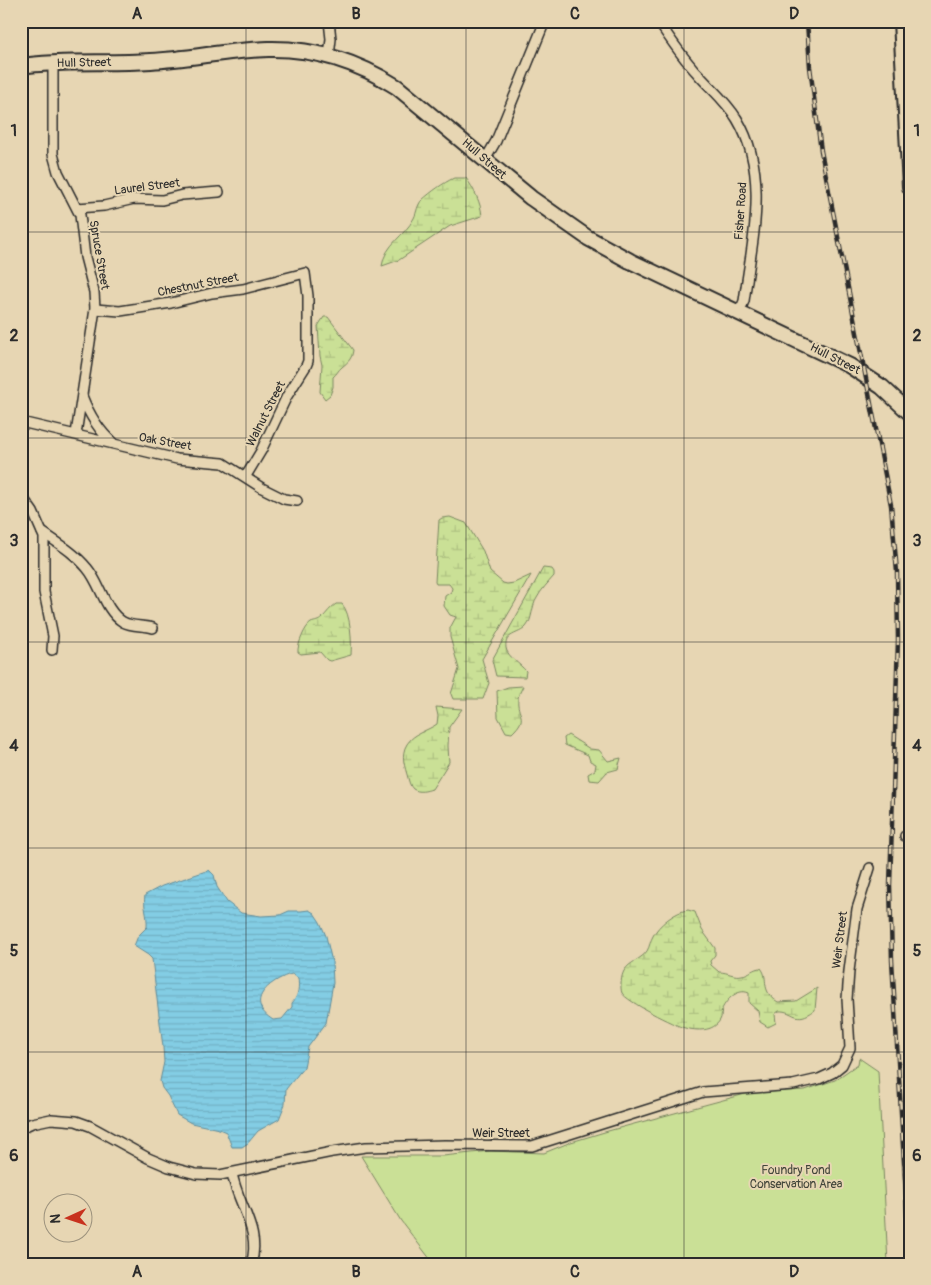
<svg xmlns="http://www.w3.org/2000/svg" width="931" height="1285" viewBox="0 0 931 1285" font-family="Pangolin,sans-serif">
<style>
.wetland{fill:url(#wetland-marsh);stroke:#7a8660}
.park{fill:#cae096;stroke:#7a8660}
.water{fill:url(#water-rules);stroke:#608c9a;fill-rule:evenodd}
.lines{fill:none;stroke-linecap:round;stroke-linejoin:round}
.street-casing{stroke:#2b2b2b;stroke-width:12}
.secondary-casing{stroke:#2b2b2b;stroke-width:18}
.street{stroke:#e7d6b3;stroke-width:9}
.secondary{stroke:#e7d6b3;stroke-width:14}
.rail-casing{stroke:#2b2b2b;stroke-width:4.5}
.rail{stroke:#e7d6b3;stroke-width:2.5;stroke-dasharray:8;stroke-linecap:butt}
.grid{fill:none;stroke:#2b2b2b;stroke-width:1;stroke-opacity:0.55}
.labels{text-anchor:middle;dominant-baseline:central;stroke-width:4;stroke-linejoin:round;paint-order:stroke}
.street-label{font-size:12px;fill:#2b2b2b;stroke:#e7d6b3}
.park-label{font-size:12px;fill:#43463b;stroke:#e7d6b3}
.neatline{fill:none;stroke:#2b2b2b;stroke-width:2}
.grid-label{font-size:16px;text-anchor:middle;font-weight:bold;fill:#2b2b2b}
</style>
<defs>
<pattern id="wetland-marsh" width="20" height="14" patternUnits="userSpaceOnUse" patternTransform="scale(1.25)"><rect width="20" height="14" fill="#cae096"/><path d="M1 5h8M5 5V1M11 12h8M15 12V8" fill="none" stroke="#aec081"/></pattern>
<pattern id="water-rules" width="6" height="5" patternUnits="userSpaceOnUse" patternTransform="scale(1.25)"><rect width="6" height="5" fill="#83cde4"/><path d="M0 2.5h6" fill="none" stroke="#71b0c4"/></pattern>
</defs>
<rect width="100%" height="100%" fill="#e7d6b3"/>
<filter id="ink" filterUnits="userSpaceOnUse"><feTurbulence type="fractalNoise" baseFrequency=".02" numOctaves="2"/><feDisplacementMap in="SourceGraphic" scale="10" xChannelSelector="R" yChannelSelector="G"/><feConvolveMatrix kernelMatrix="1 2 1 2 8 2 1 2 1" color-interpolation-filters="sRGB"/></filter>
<g filter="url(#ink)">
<!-- wetland -->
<g class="wetland">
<path d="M454,178H466C474,189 481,203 482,216L450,226L399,260L382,266C385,244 405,236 414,218C417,212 417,205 422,200C431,192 443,183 454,178Z"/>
<path d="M324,317H328L353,350C352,359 348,362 342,367C338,370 337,374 333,377V387L330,395L325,399L320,392L322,365L320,356L318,326Z"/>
<polygon points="450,517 466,523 483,551 490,572 503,583 507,584 514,583 531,575 482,659 489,683 483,699 453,699 451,694 459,669 450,637 450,628 456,617 450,615 444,606 445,596 451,592 452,588 449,584 436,584 435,582 439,520 442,518"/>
<path d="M543,568L552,569L554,572V576C548,583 541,590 537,598C531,607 533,619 526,627C519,635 504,633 506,648C507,656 521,665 526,671L525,677L496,676L492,660Z"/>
<path d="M336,604H342C351,614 352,641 351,655L330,661L327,660L320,652L301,654L298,652C297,646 305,626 311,623C316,621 318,622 322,618C327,613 330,608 336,604Z"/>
<path d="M523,686C521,690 519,694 518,698C516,716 530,716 512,733L506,732L498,717L497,691L508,687Z"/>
<path d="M436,707L462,709L449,727L448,746L449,762L432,789C426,791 419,793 413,789C410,786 409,782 408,778C405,767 400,755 407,744C414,733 427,731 437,724L438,716Z"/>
<polygon points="568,735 590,749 599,750 608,761 621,758 618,769 607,772 599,781 589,780 588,774 595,770 596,764 590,761 588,755 565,745 564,738"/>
<path d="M688,910L695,912L702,930L715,948V955L710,961L711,965L719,972C728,972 734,977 742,975C750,974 753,968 761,968C770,979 759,990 778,1002L796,1001L817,988L815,1010C795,1025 794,1010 779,1011L775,1014L776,1023L768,1027L760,1022L758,1011L749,1003V993C738,988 727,999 722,1009C721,1012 722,1017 720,1020C713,1032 697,1031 685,1028C675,1026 626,1001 622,993C620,988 621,976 624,971C629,962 642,959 647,951C650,946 650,941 653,936C658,925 676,911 688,910Z"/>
</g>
<!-- park -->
<polygon class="park" points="859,1058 878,1071 888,1264 434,1264 401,1221 361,1156 443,1156 490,1151 544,1153 571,1142 608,1131 749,1093 805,1090 835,1080 858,1064"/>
<!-- water -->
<path class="water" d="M209,870L214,875L217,887L227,902L241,913L261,916L280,915L289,911H301L309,910L314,913L320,922L326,936L332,962L333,983L326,1023L308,1047L304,1067L286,1089L285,1104L279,1119L258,1131L248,1143L242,1147H232L226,1132L219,1129L191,1123L177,1115L168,1096L162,1088L160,1081L164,1062L163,1047L152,959L148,955L134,946L138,936L147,927C148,915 143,907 145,895L162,886ZM292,974L298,978C299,986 299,996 292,1003V1007L282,1019L273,1020C267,1016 262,1012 260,1005C256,990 281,976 292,974Z"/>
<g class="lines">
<defs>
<g id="street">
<path d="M658,21C670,39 682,57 697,73C710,88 726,101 737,119C770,174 752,241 744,301L739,313"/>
<polyline points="329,56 331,39 329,21"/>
<polyline points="53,64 53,154 58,172 80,215 85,257 94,292 95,309 76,434"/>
<polyline points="485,160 496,141 545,21"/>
<polyline points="77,208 104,206 134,199 162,200 182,195 219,192"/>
<polyline points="95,309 120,311 171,303 212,293 243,289 305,273 308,296 308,361 306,366 287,396 261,451 246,476"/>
<path d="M82,396C89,414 98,430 113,443"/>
<polyline points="21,422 177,459 223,463 262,488 284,499 297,501"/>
<polyline points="21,495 33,512 44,537 44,592 53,636 52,650"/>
<path d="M42,532C58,543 75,553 87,568C101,584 104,610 123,622C132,627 144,625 153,628"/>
<polyline points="905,836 910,834"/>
<polyline points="21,1128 32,1123 51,1119 76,1121 90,1126 148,1158 169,1167 196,1174 220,1175 332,1152 366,1147 445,1145 532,1146 703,1092 793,1085 819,1079 832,1073 842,1065 850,1048 847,999 849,971 857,909 870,868"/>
<path d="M232,1173C237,1204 262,1231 251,1264"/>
</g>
<g id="secondary">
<polyline points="901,21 910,187"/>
<path d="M21,66C64,60 108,64 151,61C190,59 229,50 268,49C315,48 358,62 397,87L531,198L588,238L630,261L850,366L882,387L910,413"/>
</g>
</defs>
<!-- street casing -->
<use href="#street" class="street-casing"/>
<!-- secondary casing -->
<use href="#secondary" class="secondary-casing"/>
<!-- street -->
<use href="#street" class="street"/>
<!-- secondary -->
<use href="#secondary" class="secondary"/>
<defs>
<polyline id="rail" points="807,21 810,67 821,151 891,505 897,572 898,640 890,885 892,960 910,1264"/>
</defs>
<!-- rail casing -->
<use href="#rail" class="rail-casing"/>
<!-- rail -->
<use href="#rail" class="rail"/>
</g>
</g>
<!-- grid -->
<path class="grid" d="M246,21V1264M466,21V1264M684,21V1264M21,232H910M21,438H910M21,642H910M21,848H910M21,1052H910"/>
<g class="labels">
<!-- street labels -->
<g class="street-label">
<text transform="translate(84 63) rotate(-1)">Hull Street</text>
<text transform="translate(484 159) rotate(41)">Hull Street</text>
<text transform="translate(147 187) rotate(-7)">Laurel Street</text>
<text transform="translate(741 211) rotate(-86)">Fisher Road</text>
<text transform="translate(99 255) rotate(80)">Spruce Street</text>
<text transform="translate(198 285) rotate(-11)">Chestnut Street</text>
<text transform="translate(835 359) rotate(27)">Hull Street</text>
<text transform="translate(266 414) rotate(-63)">Walnut Street</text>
<text transform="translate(165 442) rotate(10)">Oak Street</text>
<text transform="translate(840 940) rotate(-83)">Weir Street</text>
<text x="501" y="1133">Weir Street</text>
</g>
<!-- park labels -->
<g class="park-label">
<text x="796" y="1170">Foundry Pond<tspan x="796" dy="14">Conservation Area</tspan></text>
</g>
</g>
<!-- margin -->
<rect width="931" height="1285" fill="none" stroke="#e7d6b3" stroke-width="55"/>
<!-- north arrow -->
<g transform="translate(68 1218) rotate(267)"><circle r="24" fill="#e7d6b3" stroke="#9c927d"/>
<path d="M0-4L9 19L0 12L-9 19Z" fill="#c8321e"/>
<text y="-8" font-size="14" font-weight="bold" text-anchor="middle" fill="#2b2b2b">N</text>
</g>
<rect x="28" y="28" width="876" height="1230" class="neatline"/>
<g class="grid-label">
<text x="137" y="19">A</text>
<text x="356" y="19">B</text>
<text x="575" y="19">C</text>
<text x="794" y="19">D</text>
<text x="14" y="136">1</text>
<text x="917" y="136">1</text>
<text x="14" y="341">2</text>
<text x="917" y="341">2</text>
<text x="14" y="546">3</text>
<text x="917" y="546">3</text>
<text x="14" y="751">4</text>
<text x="917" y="751">4</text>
<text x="14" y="956">5</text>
<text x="917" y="956">5</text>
<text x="14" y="1161">6</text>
<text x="917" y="1161">6</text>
<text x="137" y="1277">A</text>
<text x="356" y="1277">B</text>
<text x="575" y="1277">C</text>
<text x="794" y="1277">D</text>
</g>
</svg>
